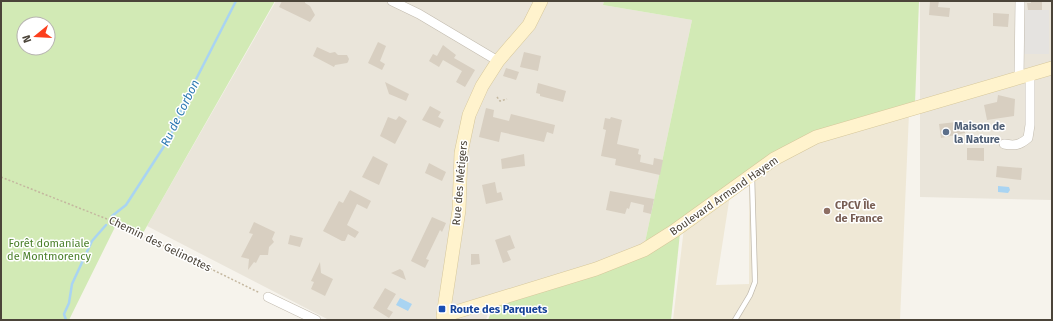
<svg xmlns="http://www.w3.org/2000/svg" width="1053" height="321" viewBox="0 0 1053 321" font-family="'Fira Sans',sans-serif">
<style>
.residential{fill:#eae5da}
.education{fill:#efe8d6}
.green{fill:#d2eab5;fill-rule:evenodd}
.parking{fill:#e5e3e0}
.water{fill:#a9d4f2}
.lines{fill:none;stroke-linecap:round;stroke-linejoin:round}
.stream{stroke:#a9d4f2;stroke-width:2.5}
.building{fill:#d8cfc1}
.lane-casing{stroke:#c2bbae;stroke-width:6}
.street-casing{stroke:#c2bbae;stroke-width:10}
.secondary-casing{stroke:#d6c79b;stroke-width:14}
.path{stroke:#c4b79f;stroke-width:1.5;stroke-dasharray:2 2;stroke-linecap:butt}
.lane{stroke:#fff;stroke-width:4.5}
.street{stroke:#fff;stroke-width:9}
.secondary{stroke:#fff3cd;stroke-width:13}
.service-dot{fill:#5c6f8a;stroke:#fff;stroke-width:1.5}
.education-dot{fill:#8d6e63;stroke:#fff;stroke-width:1.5}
.transit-dot{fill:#1a4fb4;stroke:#fff;stroke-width:1.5}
.labels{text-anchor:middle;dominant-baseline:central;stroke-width:3;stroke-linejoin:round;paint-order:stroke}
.service-label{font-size:11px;font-weight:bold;fill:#4e5e75;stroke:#fff;text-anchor:start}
.street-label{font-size:11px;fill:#4b4439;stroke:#fff}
.education-label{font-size:11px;font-weight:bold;fill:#785e54;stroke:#fff;text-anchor:start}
.park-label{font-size:11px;fill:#4a7f2a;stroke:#fff}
.transit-label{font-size:11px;font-weight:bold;fill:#164399;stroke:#fff;text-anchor:start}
.water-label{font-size:12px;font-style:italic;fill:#2e7ab2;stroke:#fff}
</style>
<rect width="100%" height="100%" fill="#f6f3ec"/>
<!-- residential -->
<g class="residential">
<polygon points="276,1 604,1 603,5 692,20 644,247 494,294 486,320 329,320 147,226"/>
<polygon points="920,1 1052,1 1052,200 920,197"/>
</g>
<!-- education -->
<polygon class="education" points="909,113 900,320 673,320 684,228 730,195 716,285 749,284 749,179 818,141"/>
<!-- green -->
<g class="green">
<path d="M1,1H275L143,233L117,223L69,320H1ZM24,24H48V48H24Z"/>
<polygon points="604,1 919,1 915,103 814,135 644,247 692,20 603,5"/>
<polygon points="680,233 671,320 488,320 494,305"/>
</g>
<!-- parking -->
<polygon class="parking" points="1023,10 1049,10 1049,54 1024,54"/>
<!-- water -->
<g class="water">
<polygon points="998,186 1009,187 1010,190 1008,193 998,192"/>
<polygon points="400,298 412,304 408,311 396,305"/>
</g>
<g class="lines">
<!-- stream -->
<g class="stream">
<polyline points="112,216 126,205 170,137 189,93 236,1"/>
<polyline points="66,320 64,314 69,303 72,284 92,241 106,225"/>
</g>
</g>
<!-- building -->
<g class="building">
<polygon points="282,1 305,1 305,3 310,6 315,15 310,22 279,7"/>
<polygon points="930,1 939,1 938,7 950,8 949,17 929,15"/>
<polygon points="1031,1 1042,1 1042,10 1028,10 1027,3 1031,3"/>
<polygon points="993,13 1009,14 1008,27 993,26"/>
<polygon points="378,42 386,46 380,61 385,64 382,70 368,63"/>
<polygon points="443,45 456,55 454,58 475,70 465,87 456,82 462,71 443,60 439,67 429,61 433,54 437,56"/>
<polygon points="317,47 330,53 335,52 338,55 347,55 349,59 348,62 347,63 335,65 334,67 313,56"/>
<polygon points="524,52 541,56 538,71 520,67"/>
<polygon points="506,68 519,72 516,80 503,76"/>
<polygon points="385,82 409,94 406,101 389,94"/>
<polygon points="538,83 566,91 563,102 540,96 540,94 536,93"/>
<polygon points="998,95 1015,99 1014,116 987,120 984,105 997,102"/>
<polygon points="430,106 441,112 438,117 444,120 440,128 422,120"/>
<polygon points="486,108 494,110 493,117 509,121 511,114 555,125 553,134 547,132 544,142 501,132 499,142 479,137"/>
<polygon points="399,116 407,121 395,144 380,136 388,117 396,120"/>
<polygon points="611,117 622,120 617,144 639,149 638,154 641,155 640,162 653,165 654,158 663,160 660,175 615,165 616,159 601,156 606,130 603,129 605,118 610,119"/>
<polygon points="964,121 965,133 941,138 939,124"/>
<polygon points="967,148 984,148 984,161 967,160"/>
<polygon points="524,154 525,166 502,169 501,159"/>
<polygon points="373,156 388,164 379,185 362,177"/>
<polygon points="429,163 446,172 442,181 425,173"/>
<polygon points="997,166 1022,168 1021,180 996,177"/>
<polygon points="495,182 497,193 501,192 503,200 486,204 482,185"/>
<polygon points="350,190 371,201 367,209 357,204 347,225 359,232 355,238 348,234 345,241 342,241 323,231 339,201 343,203"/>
<polygon points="610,191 654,199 651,214 643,212 644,205 631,202 629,209 627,208 625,214 606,210"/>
<polygon points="432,217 446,223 442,232 440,230 426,259 429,260 425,268 411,261"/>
<polygon points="254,222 275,232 272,239 274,242 269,247 268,255 260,255 256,263 254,262 248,270 249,259 241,257 253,234 249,233"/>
<polygon points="290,235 303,238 300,247 288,244"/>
<polygon points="510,235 515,248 507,251 511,260 503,263 495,240"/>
<polygon points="471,254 479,254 480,264 471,265"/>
<polygon points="320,262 321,273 333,279 325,296 311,289 314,282 311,281"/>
<polygon points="400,269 403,271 406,280 391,273"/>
<polygon points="385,288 396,294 387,309 393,312 389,318 373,308"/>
</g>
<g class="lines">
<defs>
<polyline id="lane" points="735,320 750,295 755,282 752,177"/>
<g id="street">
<polyline points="392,1 419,14 498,61"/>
<polyline points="1019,78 1020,1"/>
<path d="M1004,144C1015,146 1020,145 1028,138L1030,125V75"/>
<polyline points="268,297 316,320"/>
</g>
<polyline id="secondary" points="541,1 529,25 498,61 482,86 469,115 461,153 459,210 443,316 596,269 644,250 674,231 774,159 816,137 1052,68"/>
</defs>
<!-- lane casing -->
<use href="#lane" class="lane-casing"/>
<!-- street casing -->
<use href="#street" class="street-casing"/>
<!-- secondary casing -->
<use href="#secondary" class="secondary-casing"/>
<!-- path -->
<g class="path">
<polyline points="497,97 500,101 507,99"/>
<polyline points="1,177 117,223 260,293"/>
</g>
<!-- lane -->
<use href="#lane" class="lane"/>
<!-- street -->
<use href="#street" class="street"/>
<!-- secondary -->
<use href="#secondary" class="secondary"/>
</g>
<!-- markers -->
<circle class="service-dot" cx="946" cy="132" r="4"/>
<circle class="education-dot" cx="827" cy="211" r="4"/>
<rect class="transit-dot" x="438" y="305" width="8" height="8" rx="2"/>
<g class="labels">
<!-- service labels -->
<g class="service-label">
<text x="954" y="126">Maison de<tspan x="954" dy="13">la Nature</tspan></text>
</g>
<!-- street labels -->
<g class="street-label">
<text transform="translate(460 183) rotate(-85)">Rue des Métigers</text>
<text transform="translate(724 196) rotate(-35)">Boulevard Armand Hayem</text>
<text transform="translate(160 244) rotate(26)">Chemin des Gelinottes</text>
</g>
<!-- education labels -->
<g class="education-label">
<text x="835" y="205">CPCV Île<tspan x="835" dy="13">de France</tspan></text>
</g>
<!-- park labels -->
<g class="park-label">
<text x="49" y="243">Forêt domaniale<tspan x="49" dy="13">de Montmorency</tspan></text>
</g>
<!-- transit labels -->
<g class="transit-label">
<text x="450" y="309">Route des Parquets</text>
</g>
<!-- water labels -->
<g class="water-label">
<text transform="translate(180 113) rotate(-64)">Ru de Corbon</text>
</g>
</g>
<!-- border -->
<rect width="1053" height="321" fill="none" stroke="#4b4439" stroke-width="4"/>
<!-- north arrow -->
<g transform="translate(36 36) rotate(252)"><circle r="19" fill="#ffffff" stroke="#b7b4b0"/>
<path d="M0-3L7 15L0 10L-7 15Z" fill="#fc3f1d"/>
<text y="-6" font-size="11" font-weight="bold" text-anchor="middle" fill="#4b4439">N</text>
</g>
</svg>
